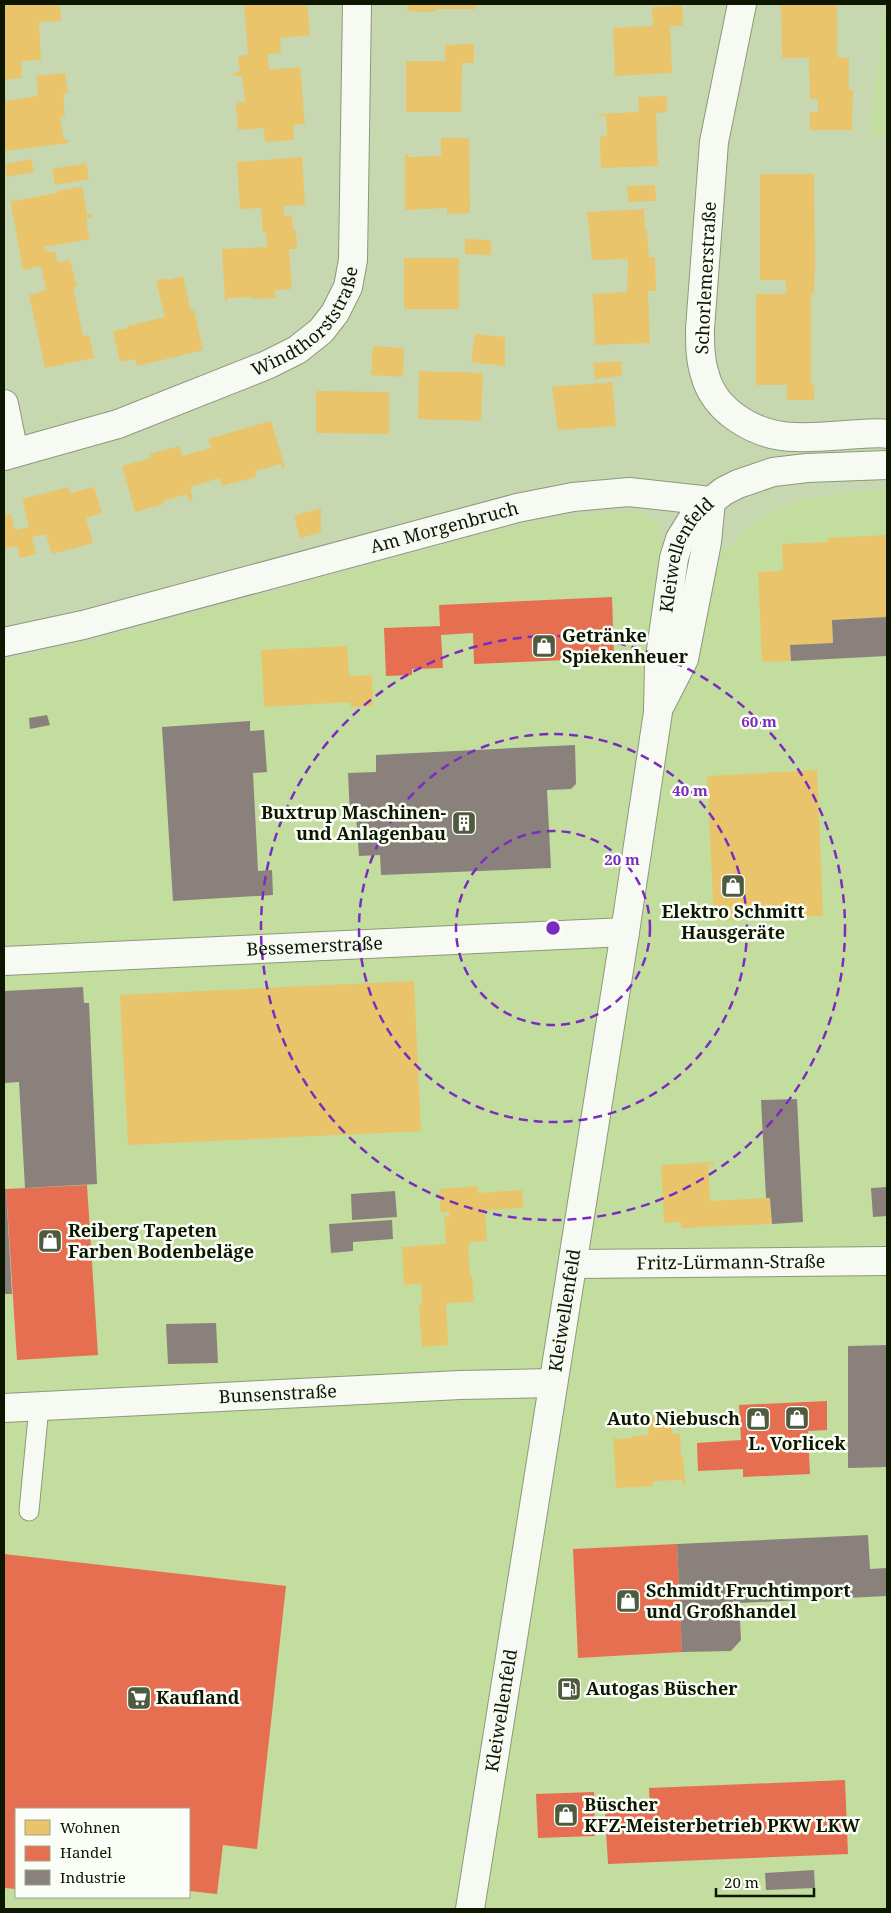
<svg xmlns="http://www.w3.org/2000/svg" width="891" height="1913" font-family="'Noto Serif',serif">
	<rect width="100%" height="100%" fill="#c7d8b0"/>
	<g fill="#c3dd9f" fill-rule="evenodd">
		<polygon points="885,4 887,4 887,136 870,136"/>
		<path d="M 887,489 L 887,1909 L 4,1909 L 4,661 L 84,643 L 527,523 L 603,513 L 638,511 L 658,522 L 661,546 L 727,548 L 761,516 L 811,497 ZM 16,1809 L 189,1809 L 189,1897 L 16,1897 Z"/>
	</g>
	<g fill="#e9c46a">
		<polygon points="4,4 60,4 61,21 39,22 41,60 21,61 22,78 4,80"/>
		<polygon points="244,4 307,4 310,35 280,38 281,53 268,54 269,70 300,67 305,124 293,125 294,140 265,142 264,128 238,130 236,103 245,102 242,76 233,76 233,73 240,72 238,56 248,55"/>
		<polygon points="407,4 476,4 476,9 435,9 435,12 407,11"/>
		<polygon points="781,4 837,4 837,57 849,58 849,90 853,90 852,130 810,130 810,112 818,112 818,99 810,99 809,58 782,58"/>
		<polygon points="682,5 683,26 670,26 672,73 615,76 613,28 653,26 652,7"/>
		<polygon points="474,44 474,63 462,63 461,112 406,112 406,61 445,61 445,45"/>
		<polygon points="65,73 68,93 63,93 65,116 60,117 64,140 68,139 69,143 4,151 4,101 38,96 36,76"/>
		<polygon points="667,96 667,112 656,113 658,166 601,168 600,136 607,136 606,116 599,116 599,114 639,112 638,97"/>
		<polygon points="441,138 469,138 470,213 447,214 447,208 405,210 405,154 408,154 408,157 441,156"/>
		<polygon points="302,157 305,205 284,206 284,216 292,215 293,230 296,230 297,249 289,249 292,289 275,290 276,298 253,299 252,297 227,298 227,301 225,301 222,249 267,247 266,233 263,233 261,208 240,209 237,162"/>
		<polygon points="31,159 34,172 7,177 5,164"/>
		<polygon points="86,163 89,179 55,185 52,169"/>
		<polygon points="760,174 814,174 815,265 814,294 811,294 811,385 814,385 814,400 787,400 787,385 756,385 756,294 786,294 786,280 760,280"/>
		<polygon points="655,185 656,201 628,202 627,186"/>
		<polygon points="82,186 87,215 92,214 92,217 86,218 89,237 91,239 44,247 45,251 55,252 58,262 70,260 77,286 73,287 83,336 89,335 94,358 45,368 29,295 46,290 41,266 23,270 10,199 12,199 13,201 57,193 57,191"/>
		<polygon points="646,209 644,211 645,230 647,230 649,257 655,257 656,291 648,291 650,343 595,345 593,294 627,292 628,259 590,260 592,258 587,212"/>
		<polygon points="465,239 491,240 491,255 465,254"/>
		<rect x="404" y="258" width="55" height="51"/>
		<polygon points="183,276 191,311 194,310 203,350 137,366 135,359 120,362 113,331 128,328 128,326 165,317 156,281 167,278 168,280"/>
		<polygon points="475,334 505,337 505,366 471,362"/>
		<polygon points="373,346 404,348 403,377 371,375"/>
		<polygon points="621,361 622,376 595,379 593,363"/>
		<polygon points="419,371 483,373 481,421 418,419"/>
		<polygon points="612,382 616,426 558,430 552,387"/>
		<polygon points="316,391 389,392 389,434 316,433"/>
		<polygon points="271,421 285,468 282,469 281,464 255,471 257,477 222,486 220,478 190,487 193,499 189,501 187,494 163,501 164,504 135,512 122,466 151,458 150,454 179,446 182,456 211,448 208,439"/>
		<polygon points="69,487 70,493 94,487 102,513 86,518 93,543 52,554 46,534 32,537 36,554 20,558 17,546 4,549 4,515 11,514 15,530 29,527 22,499"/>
		<polygon points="321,508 321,532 300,538 294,516"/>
		<polygon points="887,535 887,617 832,620 833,643 790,645 791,661 762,662 758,572 783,571 782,544 828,542 828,538"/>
		<polygon points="347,646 349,676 372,675 373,706 351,707 350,702 264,707 261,650"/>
		<polygon points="817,770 823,916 714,921 707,776"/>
		<polygon points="414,981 421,1131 128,1145 120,995"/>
		<polygon points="714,1162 714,1164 708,1165 710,1201 770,1198 772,1224 681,1228 681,1222 664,1223 661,1165"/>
		<polygon points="478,1186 478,1193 522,1190 523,1208 485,1210 487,1241 469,1242 470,1244 468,1245 470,1277 472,1277 474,1302 446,1303 448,1345 422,1347 419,1305 422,1305 421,1284 404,1285 402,1247 446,1244 444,1217 449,1217 449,1212 441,1213 439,1189"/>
		<polygon points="671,1416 672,1434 680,1433 681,1456 683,1456 685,1485 683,1485 682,1480 653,1481 653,1486 616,1488 613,1437 616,1439 633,1438 633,1436 649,1435 648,1417"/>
	</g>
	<g fill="#e76f51">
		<polygon points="612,597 614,658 474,664 473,633 441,635 443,668 412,669 412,675 386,676 384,628 440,626 439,605"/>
		<polygon points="87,1185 98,1355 17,1360 6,1189"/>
		<polygon points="827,1401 827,1430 808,1431 810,1474 743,1477 743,1469 698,1471 697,1443 741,1440 739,1405"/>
		<polygon points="677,1544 682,1652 578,1658 573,1549"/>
		<polygon points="4,1554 286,1586 257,1849 223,1845 217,1894 189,1891 189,1809 16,1809 16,1889 4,1888"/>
		<polygon points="845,1780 848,1854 608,1864 605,1813 650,1811 649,1788"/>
		<polygon points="594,1792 595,1836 538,1838 536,1794"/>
	</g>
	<g fill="#8a817c">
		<polygon points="887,617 887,656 791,661 790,645 833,643 832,620"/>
		<polygon points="47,715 50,725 30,729 29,718"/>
		<polygon points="250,721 250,731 264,730 267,772 253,773 258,871 272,870 273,895 173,901 162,727"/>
		<polygon points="575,745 576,784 571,789 547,790 551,868 381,875 380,855 359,856 356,815 350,815 348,773 376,772 376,755"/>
		<polygon points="83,987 84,1003 89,1003 97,1184 25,1188 19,1082 4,1083 4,991"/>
		<polygon points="797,1099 803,1222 772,1224 770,1198 766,1198 761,1100"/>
		<polygon points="887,1187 887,1216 873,1217 871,1188"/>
		<polygon points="4,1189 6,1189 12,1294 4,1294"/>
		<polygon points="395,1191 397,1217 352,1220 351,1194"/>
		<polygon points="392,1220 393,1239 353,1242 353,1251 331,1253 329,1224"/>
		<polygon points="216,1323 218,1363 168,1364 166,1324"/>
		<polygon points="887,1345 887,1467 848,1468 848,1346"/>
		<polygon points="868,1535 870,1569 887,1568 887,1596 739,1603 741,1640 731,1651 682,1652 677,1544"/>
		<polygon points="814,1870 815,1888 766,1890 765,1873"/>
	</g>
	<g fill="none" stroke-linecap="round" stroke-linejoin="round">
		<defs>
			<polyline id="lane" points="29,1511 39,1406"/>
			<g id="street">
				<path d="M 742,4 L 714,142 L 700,329 C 700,345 700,360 705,375 C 715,413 758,437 796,437 C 817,438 839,435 861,434 C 869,434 879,432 887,434"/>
				<polyline points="4,404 14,453"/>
				<path id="s1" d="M 4,456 L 118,424 L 267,365 L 297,350 L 321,331 L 335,313 L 348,287 L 353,260 L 357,4"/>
				<path id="s2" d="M 4,642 L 83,625 L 517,508 L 573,497 L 629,492 L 711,501"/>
				<polyline points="661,704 684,659 707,542 711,501"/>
				<path id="s3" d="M 4,961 L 625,932"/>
				<path id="s4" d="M 573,1264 L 887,1261"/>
				<path id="s5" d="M 4,1408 L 460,1385 L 552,1383"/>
				<path id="s6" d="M 470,1909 L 625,932 L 658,712 L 659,664 L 674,558 L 680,539 L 693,518 L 711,501 L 724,491 L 738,484 L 773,472 L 807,468 L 887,465"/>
			</g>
		</defs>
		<use href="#lane" stroke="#8c997a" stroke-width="21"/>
		<use href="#street" stroke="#8c997a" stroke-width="30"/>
		<use href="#lane" stroke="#f7f9f3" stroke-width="19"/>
		<use href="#street" stroke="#f7f9f3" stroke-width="28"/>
	</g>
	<g fill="none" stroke="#7b2cbf" stroke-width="2.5" stroke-dasharray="9 6">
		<circle cx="553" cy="928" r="97"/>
		<circle cx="553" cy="928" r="194"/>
		<circle cx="553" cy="928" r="292"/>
	</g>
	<defs>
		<symbol id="shop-square" viewBox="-11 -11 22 22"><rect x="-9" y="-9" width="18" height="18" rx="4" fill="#4e5b3e" stroke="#fbfef7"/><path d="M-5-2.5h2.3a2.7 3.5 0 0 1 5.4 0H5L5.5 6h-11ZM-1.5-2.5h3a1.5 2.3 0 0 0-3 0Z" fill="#fff"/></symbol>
		<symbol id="building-square" viewBox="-11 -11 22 22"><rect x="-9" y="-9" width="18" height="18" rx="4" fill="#4e5b3e" stroke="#fbfef7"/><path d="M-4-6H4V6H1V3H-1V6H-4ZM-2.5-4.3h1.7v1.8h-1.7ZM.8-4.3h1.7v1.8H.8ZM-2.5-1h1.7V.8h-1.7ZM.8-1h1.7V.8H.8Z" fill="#fff"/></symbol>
		<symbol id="fuel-square" viewBox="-11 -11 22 22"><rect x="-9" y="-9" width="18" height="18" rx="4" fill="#4e5b3e" stroke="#fbfef7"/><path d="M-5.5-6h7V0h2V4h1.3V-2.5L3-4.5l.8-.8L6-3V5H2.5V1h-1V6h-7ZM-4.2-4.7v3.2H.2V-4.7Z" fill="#fff"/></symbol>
		<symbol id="supermarket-square" viewBox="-11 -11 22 22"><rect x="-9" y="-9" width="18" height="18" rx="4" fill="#4e5b3e" stroke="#fbfef7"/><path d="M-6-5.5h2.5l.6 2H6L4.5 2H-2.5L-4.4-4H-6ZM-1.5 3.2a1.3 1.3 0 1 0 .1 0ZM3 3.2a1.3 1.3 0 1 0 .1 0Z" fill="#fff"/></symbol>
	</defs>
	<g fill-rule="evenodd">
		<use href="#shop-square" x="530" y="632" width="28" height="28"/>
		<use href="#building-square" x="450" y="809" width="28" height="28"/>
		<use href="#shop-square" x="719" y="872" width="28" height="28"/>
		<use href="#shop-square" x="36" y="1227" width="28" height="28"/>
		<use href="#shop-square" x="783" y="1404" width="28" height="28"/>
		<use href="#shop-square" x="744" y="1405" width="28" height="28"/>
		<use href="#shop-square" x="614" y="1587" width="28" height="28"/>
		<use href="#fuel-square" x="555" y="1675" width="28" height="28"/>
		<use href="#supermarket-square" x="125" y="1684" width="28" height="28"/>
		<use href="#shop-square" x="552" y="1801" width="28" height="28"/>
	</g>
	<g text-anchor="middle" stroke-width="5" stroke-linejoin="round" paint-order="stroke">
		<g font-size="18" fill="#0d1700" stroke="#fbfef7">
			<text transform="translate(706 278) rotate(-87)" y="6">Schorlemerstraße</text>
			<text dy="6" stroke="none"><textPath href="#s1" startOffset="339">Windthorststraße</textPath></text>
			<text dy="6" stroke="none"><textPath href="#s2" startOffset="455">Am Morgenbruch</textPath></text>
			<text dy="6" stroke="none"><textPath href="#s6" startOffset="1374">Kleiwellenfeld</textPath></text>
			<text dy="6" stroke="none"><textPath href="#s3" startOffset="311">Bessemerstraße</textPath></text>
			<text dy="6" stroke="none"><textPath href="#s4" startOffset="158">Fritz-Lürmann-Straße</textPath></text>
			<text dy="6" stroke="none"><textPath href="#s6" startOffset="606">Kleiwellenfeld</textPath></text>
			<text dy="6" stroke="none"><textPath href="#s5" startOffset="274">Bunsenstraße</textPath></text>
			<text dy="6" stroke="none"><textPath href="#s6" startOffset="201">Kleiwellenfeld</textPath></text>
		</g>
		<g font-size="18" font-weight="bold" fill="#0d1700" stroke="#fbfef7" text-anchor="start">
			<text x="562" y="642">Getränke<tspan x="562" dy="21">Spiekenheuer</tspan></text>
			<text x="446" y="819" text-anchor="end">Buxtrup Maschinen-<tspan x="446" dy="21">und Anlagenbau</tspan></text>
			<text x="733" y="918" text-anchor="middle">Elektro Schmitt<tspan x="733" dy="21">Hausgeräte</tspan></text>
			<text x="68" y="1237">Reiberg Tapeten<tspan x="68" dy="21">Farben Bodenbeläge</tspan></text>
			<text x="740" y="1425" text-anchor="end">Auto Niebusch</text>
			<text x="797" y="1450" text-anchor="middle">L. Vorlicek</text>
			<text x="646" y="1597">Schmidt Fruchtimport<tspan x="646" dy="21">und Großhandel</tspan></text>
			<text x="586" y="1695">Autogas Büscher</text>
			<text x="156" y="1704">Kaufland</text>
			<text x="584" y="1811">Büscher<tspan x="584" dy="21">KFZ-Meisterbetrieb PKW LKW</tspan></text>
		</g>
	</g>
	<circle cx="553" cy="928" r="8" fill="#7b2cbf" stroke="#fbfef7" stroke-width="2.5"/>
	<g font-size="15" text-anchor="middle" font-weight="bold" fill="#7b2cbf" stroke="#fbfef7" stroke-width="5" stroke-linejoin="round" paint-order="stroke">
		<text x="759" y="727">60 m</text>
		<text x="690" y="796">40 m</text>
		<text x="622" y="865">20 m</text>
	</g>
	<rect width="891" height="1913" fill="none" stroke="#0d1700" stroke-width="10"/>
	<rect x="15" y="1808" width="175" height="90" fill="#fbfef7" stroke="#9ca294"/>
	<rect x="25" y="1820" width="25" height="15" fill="#e9c46a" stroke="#9ca294"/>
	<text x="60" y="1833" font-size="15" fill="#0d1700">Wohnen</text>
	<rect x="25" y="1846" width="25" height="15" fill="#e76f51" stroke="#9ca294"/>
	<text x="60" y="1858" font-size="15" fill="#0d1700">Handel</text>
	<rect x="25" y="1870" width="25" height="15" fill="#8a817c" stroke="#9ca294"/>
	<text x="60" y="1883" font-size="15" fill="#0d1700">Industrie</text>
	<path d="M716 1888v8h98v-8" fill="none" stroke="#0d1700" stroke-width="2.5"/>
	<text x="724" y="1888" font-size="15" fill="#0d1700" stroke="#fbfef7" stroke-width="4" paint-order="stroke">20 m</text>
</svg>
